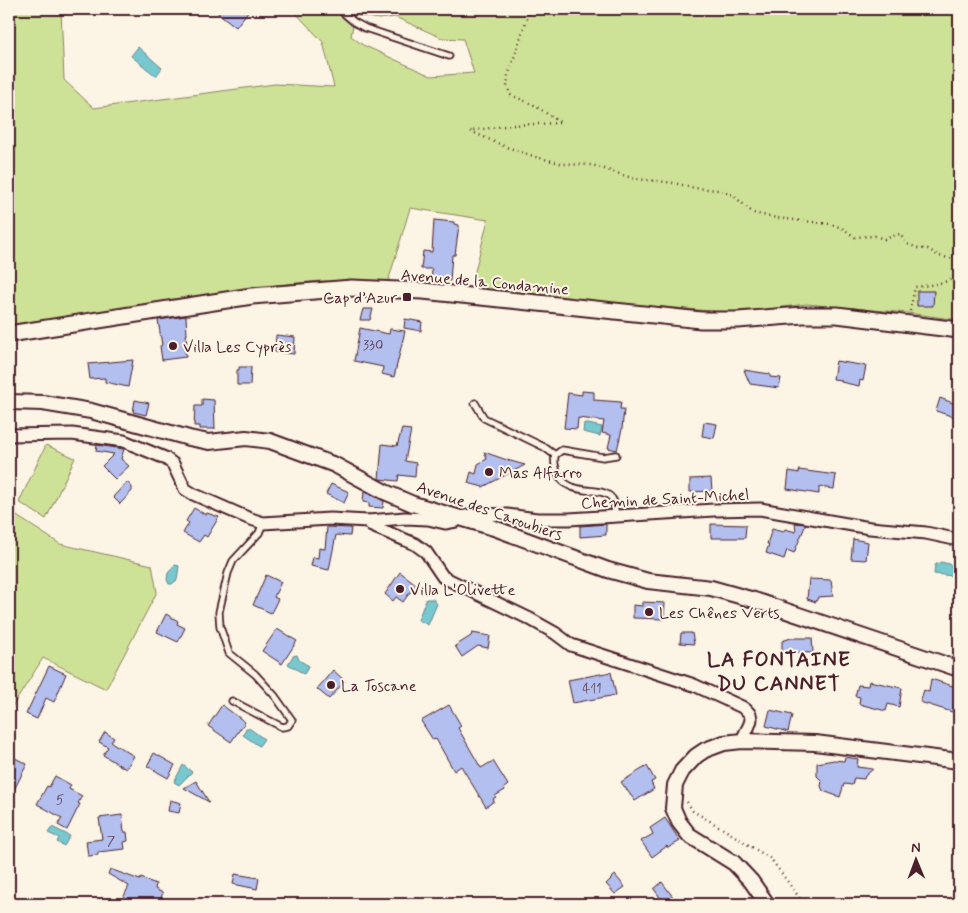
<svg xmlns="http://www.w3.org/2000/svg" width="968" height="913" font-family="Mynerve,sans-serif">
	<rect width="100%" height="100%" fill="#fcf5e5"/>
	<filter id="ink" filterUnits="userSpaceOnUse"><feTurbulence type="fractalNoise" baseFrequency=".02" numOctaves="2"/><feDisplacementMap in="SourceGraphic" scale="10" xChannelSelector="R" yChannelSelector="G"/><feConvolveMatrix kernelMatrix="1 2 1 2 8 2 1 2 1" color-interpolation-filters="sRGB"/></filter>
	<g filter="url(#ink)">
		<g fill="#cee297" stroke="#8c8061" fill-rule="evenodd">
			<path d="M 9,9 L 61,9 L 64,80 L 94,108 L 275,84 L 334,87 L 323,42 L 292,9 L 959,9 L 959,320 L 908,313 L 806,304 L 762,310 L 723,312 L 470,291 L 488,220 L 410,208 L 388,282 L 320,281 L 277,285 L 9,326 ZM 355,15 L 379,19 L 395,17 L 442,38 L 463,39 L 474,73 L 431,76 L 363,45 L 351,36 Z"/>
			<polygon points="46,445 75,458 46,519 19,502"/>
			<polygon points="9,511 60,544 152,565 157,592 106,689 43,658 9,712"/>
		</g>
		<g fill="#77c8cf" stroke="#65848d">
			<polygon points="138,47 162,68 156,76 131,56"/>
			<polygon points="584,423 602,427 600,436 583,432"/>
			<polygon points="941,562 949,564 954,568 953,576 934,574 935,565"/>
			<polygon points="175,565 179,566 177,580 172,584 169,584 167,580 168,573"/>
			<polygon points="426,599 433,599 437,604 428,625 418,620"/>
			<polygon points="297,655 299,660 309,666 304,674 288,664 293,656"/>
			<polygon points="246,728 249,728 264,739 259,746 243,735"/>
			<polygon points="183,765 192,772 179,785 174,782"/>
			<polygon points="52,827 70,836 64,846 57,842 59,838 48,833"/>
		</g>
		<g fill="#b2bfef" stroke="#4a1f2b">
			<polygon points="213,9 250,9 236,27"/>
			<polygon points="434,220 454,222 454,224 459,225 455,255 452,255 450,281 446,281 446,284 431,282 432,269 421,269 423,251 432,252"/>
			<polygon points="917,291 934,291 933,306 917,306"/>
			<polygon points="363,309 373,309 370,320 360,320"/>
			<polygon points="186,316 187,335 186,335 187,344 184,345 186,357 162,360 160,346 162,345 158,320"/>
			<polygon points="405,319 422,322 421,331 404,328"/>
			<polygon points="360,328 389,334 390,329 405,331 394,377 382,374 383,367 354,361"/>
			<polygon points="276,335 295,337 294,354 275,352"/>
			<polygon points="133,360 128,387 105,382 105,378 90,379 88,364"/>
			<polygon points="836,361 866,366 863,381 860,380 859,386 841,382 841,380 833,379"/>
			<polygon points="239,367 251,367 250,385 237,385 237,370 239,370"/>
			<polygon points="744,370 770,374 770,377 781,378 779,388 750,384"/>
			<polygon points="582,391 594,392 594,400 621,402 620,409 624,409 622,429 617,450 608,448 611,435 602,433 604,421 578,418 577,429 564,428 568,393 582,395"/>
			<polygon points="940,398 958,405 954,417 936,411"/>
			<polygon points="202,399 214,400 215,429 200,429 200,426 194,426 195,406 202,406"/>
			<polygon points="135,400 149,403 146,415 133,412"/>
			<polygon points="704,422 717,424 714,438 702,436"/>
			<polygon points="402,429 411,430 405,461 416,463 415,477 399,475 398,481 379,479 382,444 397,446"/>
			<polygon points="97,445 124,449 121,459 129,466 115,479 102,466 114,454 96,451"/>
			<polygon points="484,452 507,460 525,465 483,487 468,483 471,472 476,474 478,464 487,459"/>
			<polygon points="799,470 836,475 834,489 819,487 819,494 787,489 789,471 799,473"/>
			<polygon points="711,478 712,491 690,492 690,479"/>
			<polygon points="127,482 132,487 132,491 120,504 113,497"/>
			<polygon points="331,484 349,492 344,503 326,494"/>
			<polygon points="364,491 384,501 383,508 369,507 369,503 363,502"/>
			<polygon points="194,508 206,515 207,513 219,517 207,537 204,535 199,542 183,533 189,523 186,521"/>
			<polygon points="795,523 806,524 794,553 787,550 784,559 766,553 769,544 767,544 772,529 783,532 785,529 796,532"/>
			<polygon points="606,524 606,535 580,537 580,526"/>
			<polygon points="711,524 746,525 745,538 711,538"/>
			<polygon points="327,527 351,528 350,536 336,535 329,570 311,566 313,557 318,558 319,548 325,549"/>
			<polygon points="853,539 868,542 866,560 851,559"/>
			<polygon points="400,572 416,584 403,602 396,597 393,601 385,594"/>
			<polygon points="266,575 281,582 274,597 278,599 271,613 253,605"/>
			<polygon points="809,579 831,580 833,596 818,597 816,602 807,599"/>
			<polygon points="642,602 665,603 664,619 633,618 633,605 642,606"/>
			<polygon points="166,614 178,621 177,624 185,628 178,642 157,632"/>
			<polygon points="277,629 297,641 282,664 262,651"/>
			<polygon points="472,633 490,636 488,648 478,646 462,657 455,646 471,636"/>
			<polygon points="681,633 692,633 694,644 680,643"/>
			<polygon points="791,638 812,638 813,653 782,652 782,641"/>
			<polygon points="49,666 66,674 54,702 46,698 37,719 26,714"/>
			<polygon points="333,670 345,681 329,699 317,689"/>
			<polygon points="611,672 616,695 573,703 568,680"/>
			<polygon points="931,679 959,688 952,712 920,702 924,690 929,692"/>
			<polygon points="869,681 902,688 899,707 888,704 886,711 859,704 860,697 855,696 858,685 868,686"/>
			<polygon points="222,705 245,722 231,742 208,726"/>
			<polygon points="449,705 459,722 461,726 458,728 481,768 493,761 508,785 504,788 505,790 495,796 496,797 493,799 494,801 486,807 461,766 454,771 436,739 433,740 421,721"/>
			<polygon points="770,710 792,715 788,732 766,726"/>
			<polygon points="105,732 114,738 111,742 134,756 126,769 103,755 108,747 99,742"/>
			<polygon points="154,753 175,765 168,778 147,766"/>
			<polygon points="845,757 858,759 857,767 873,769 865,776 864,779 854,778 852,785 844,784 840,797 823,791 821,786 822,781 817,776 817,763 834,760 844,761"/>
			<polygon points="15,758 27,764 9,800 9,760 13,762"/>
			<polygon points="647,766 655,780 651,782 654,789 635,801 621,782"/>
			<polygon points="55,776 71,785 69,789 82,796 78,803 80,804 67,830 58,825 62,818 37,804 47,786 49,787"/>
			<polygon points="196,781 209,802 184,788"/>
			<polygon points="170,800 181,803 179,813 168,811"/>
			<polygon points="122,815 124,832 127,832 128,841 124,842 125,849 98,852 98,855 88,856 86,841 102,839 99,818"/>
			<polygon points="665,818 680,841 668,848 667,846 652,857 641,841 653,834 650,828"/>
			<polygon points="110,869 140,880 141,878 156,884 155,889 163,893 158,904 120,904 129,886 108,874"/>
			<polygon points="235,874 259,878 257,889 233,884"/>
			<polygon points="615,875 625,887 615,894 606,884"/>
			<polygon points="662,882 673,897 664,903 654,889"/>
		</g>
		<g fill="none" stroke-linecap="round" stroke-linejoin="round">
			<defs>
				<g id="service">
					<polyline points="339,9 354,22 365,28 449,56"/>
					<polyline points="475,403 484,418 544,447 555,455"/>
					<path d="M 615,517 C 615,513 615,506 614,502 C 606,482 571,500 558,474 C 555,467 554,463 555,455 L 562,450 L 603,457 L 616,455"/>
					<polyline points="232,701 282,727 288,726 292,720 275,696 255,674 229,653 220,627 219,612 228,573 233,561 259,533 263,523"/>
				</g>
				<g id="minor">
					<path d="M 9,435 L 72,434 L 124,441 L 165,458 L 173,464 L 185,489 L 193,494 L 248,518 L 263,523 L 330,519 L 368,521 L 372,526 L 415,544 L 426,552 L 443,577 L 530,619 L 555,633 L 571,645 L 694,685 L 742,707 C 760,718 746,727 742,741"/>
					<polyline points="368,521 405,518 428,519 445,523 456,521 461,517 477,514 507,515 537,519 569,519 714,510 760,509 870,528 926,533 959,540"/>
				</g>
				<g id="tertiary">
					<polyline points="9,402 43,403 91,411 189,438 209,442 246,438 270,441 335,465 385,492 413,504 494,528 608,570 648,581 711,588 754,600 959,669"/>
					<polyline points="767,904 751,881 734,863 689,835 679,822 673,808 675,785 682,771 696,756 705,750 724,743 742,741 815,743 959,761"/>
				</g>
				<polyline id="secondary" points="9,334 252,296 352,288 423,291 701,320 738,320 803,315 837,315 959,330"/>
			</defs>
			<use href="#service" stroke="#4a1f2b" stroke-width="9"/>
			<use href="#minor" stroke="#4a1f2b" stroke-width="15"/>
			<use href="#tertiary" stroke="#4a1f2b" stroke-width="18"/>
			<use href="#secondary" stroke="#4a1f2b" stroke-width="19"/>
			<g stroke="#4a1f2b" stroke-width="2.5" stroke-dasharray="1 4" stroke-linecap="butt">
				<polyline points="530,9 508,76 507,87 511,95 534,105 561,123 511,125 470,131 504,146 536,157 564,164 592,165 635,179 657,181 674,183 695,188 718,190 733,195 753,213 777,218 830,224 842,228 855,237 875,236 884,239 900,234 907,244 918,248 928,249 939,256 954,259 959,262"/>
				<path d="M 910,311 L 915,287 C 930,285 946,284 959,275"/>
				<polyline points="687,802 693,811 725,830 771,859 804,904"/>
			</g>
			<use href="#service" stroke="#fcf5e5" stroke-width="5.5"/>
			<use href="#minor" stroke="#fcf5e5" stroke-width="11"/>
			<use href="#tertiary" stroke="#fcf5e5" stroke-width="14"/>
			<use href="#secondary" stroke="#fcf5e5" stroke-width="15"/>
		</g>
	</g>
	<g fill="#4a1f2b" stroke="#fcf5e5" stroke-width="2">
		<rect x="402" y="292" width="10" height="10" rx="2.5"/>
		<circle cx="173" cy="346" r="5"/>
		<circle cx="489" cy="472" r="5"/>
		<circle cx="400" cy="589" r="5"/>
		<circle cx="649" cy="612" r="5"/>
		<circle cx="331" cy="685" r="5"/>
	</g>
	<g text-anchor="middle" stroke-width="4" stroke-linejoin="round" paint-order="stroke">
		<g font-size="14" fill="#64475c">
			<text x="373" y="349">330</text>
			<text x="592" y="693">411</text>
			<text x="60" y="804">5</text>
			<text x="111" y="845">7</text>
		</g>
		<g font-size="16" fill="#4a1f2b" stroke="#fcf5e5">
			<text transform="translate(485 281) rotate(5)" y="6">Avenue de la Condamine</text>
			<text transform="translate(665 498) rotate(-3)" y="6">Chemin de Saint-Michel</text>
			<text transform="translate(490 510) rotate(19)" y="6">Avenue des Caroubiers</text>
		</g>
		<g font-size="16" fill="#4a1f2b" stroke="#fcf5e5" text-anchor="start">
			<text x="397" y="303" text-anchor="end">Cap d’Azur</text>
			<text x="183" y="352">Villa Les Cyprès</text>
			<text x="499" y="478">Mas Alfarro</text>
			<text x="410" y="595">Villa L'Olivette</text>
			<text x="659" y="618">Les Chênes Verts</text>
			<text x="341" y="691">La Toscane</text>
		</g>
		<g font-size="21" font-weight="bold" letter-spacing="1" fill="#4a1f2b" stroke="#fcf5e5">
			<text x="779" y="666">LA FONTAINE<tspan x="779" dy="24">DU CANNET</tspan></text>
		</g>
	</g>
	<rect width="968" height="913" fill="none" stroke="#fcf5e5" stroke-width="30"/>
	<rect x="15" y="15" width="938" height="883" fill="none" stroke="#4a1f2b" stroke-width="2" filter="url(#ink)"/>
	<g transform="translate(916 860) rotate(359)" stroke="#fcf5e5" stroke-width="4" paint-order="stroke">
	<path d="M0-4L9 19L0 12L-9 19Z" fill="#4a1f2b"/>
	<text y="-8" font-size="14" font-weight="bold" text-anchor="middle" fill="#4a1f2b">N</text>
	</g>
</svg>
